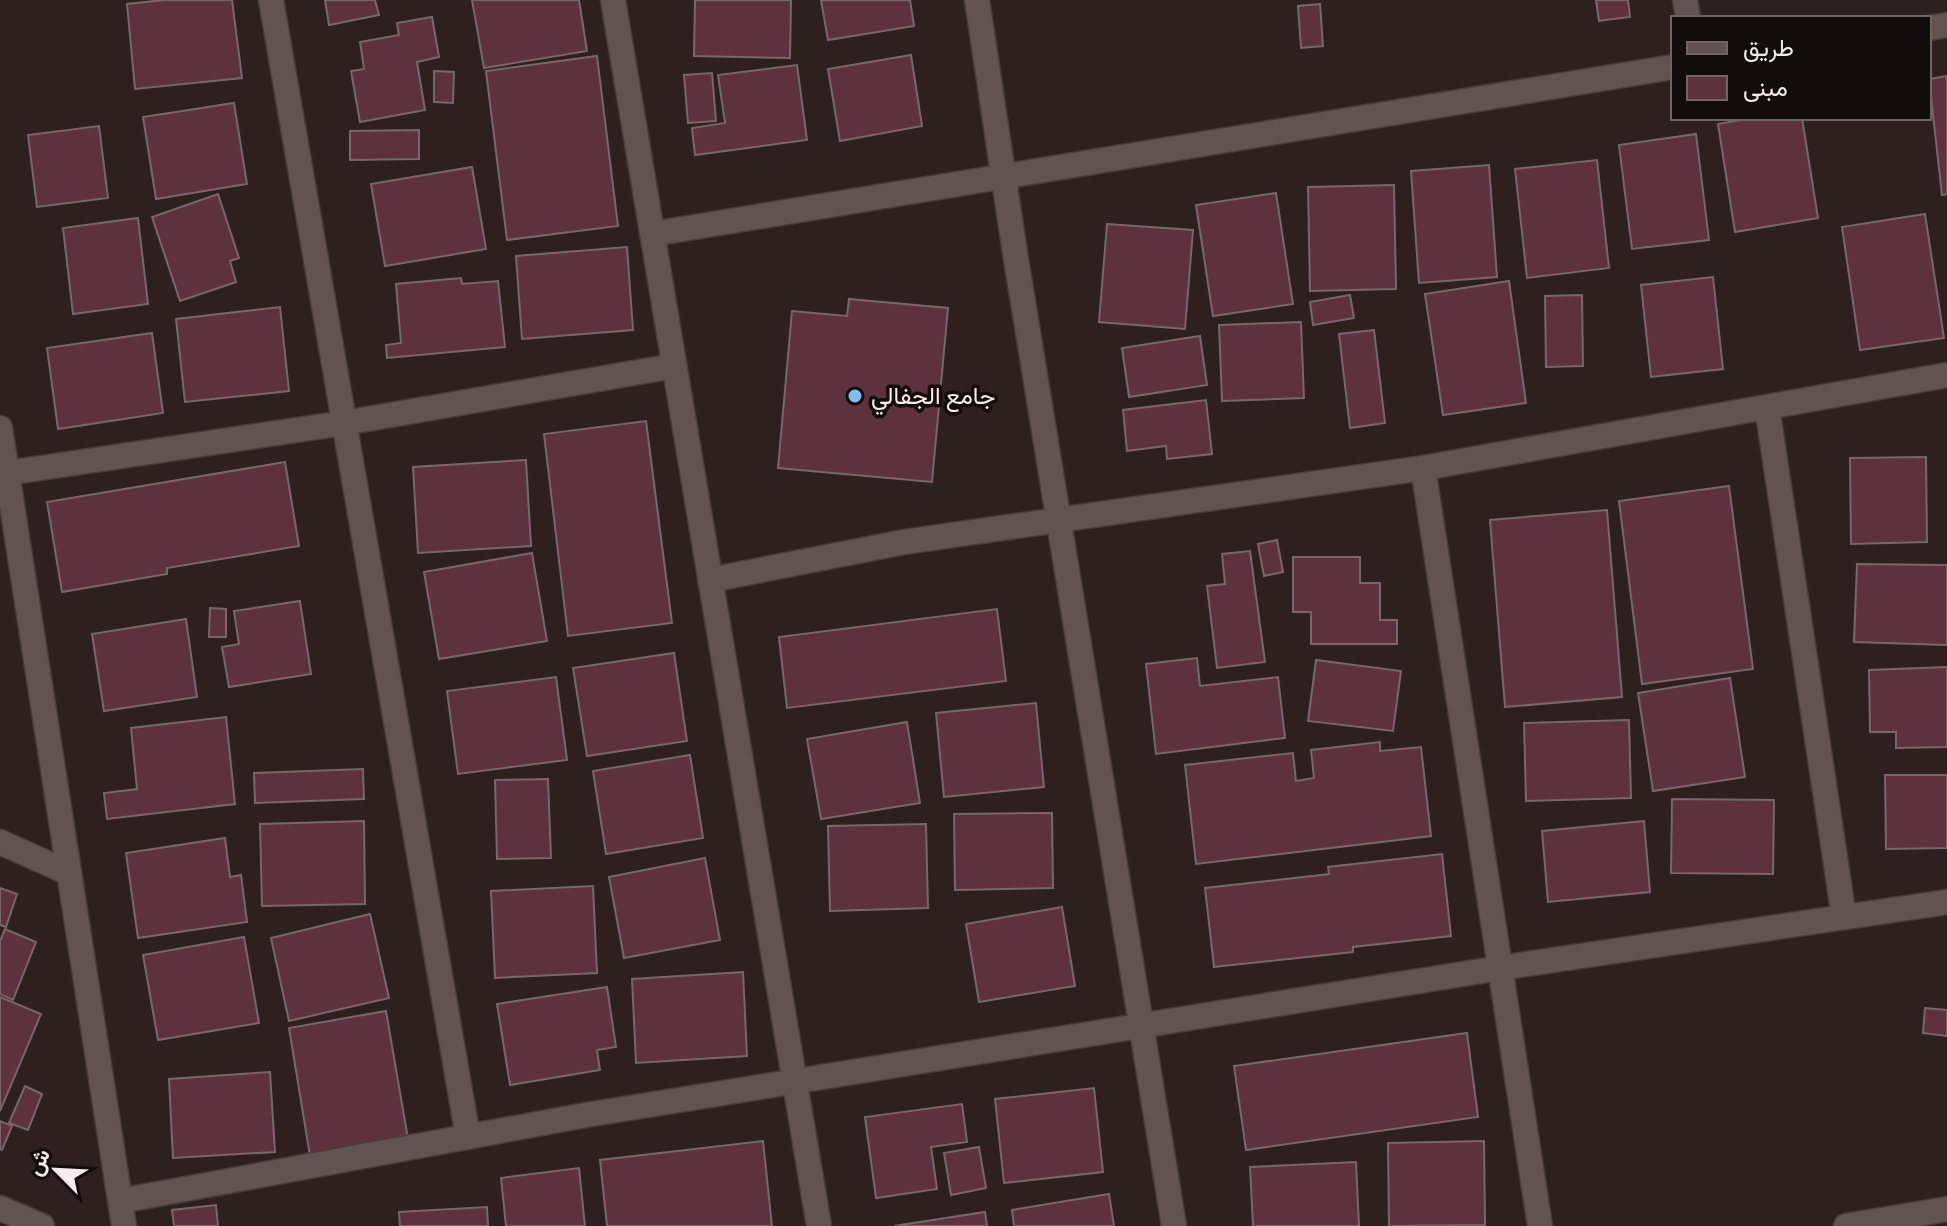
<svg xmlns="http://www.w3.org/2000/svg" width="1947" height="1226" font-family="'PT Sans Narrow',Vazirmatn,sans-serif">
	<rect width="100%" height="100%" fill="#2e201e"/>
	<g fill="#5d313e" stroke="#77676b" stroke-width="2">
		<polygon points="164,0 232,0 242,78 135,89 127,4"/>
		<polygon points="325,0 375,0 379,15 329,25"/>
		<polygon points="472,0 579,0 587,51 484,68"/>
		<polygon points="695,0 791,0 790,58 694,56"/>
		<polygon points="821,0 910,0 914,26 828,40"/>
		<polygon points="1596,0 1628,0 1630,17 1599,21"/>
		<polygon points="1320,4 1323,46 1301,48 1298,6"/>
		<polygon points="432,17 439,57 417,62 425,110 360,122 351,71 364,69 360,42 399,35 397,23"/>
		<polygon points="911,55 922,126 840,141 828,69"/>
		<polygon points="597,56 618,226 507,240 486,71"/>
		<polygon points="797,65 807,140 695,155 692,128 725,123 718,75"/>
		<polygon points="434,71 454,72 453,103 434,102"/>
		<polygon points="712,73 716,121 688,123 684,75"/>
		<polygon points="1947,76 1947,194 1942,195 1929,79"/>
		<polygon points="234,103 247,184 156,199 143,117"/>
		<polygon points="1752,118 1802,118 1818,218 1735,232 1718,124"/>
		<polygon points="99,126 108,198 37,207 28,135"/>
		<polygon points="419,130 419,159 350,160 350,131"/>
		<polygon points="1696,134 1709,240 1632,249 1619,145"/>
		<polygon points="1597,160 1609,268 1527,278 1515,169"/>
		<polygon points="1489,165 1497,277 1419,283 1411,171"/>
		<polygon points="472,167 486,249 385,266 371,184"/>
		<polygon points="1394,185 1396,289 1310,291 1308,187"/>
		<polygon points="1276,193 1293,304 1213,316 1196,205"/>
		<polygon points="218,194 239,258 230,261 236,282 180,301 152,217"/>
		<polygon points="1925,214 1944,338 1860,350 1842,227"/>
		<polygon points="138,218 148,304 73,314 63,228"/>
		<polygon points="1107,224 1193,230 1185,329 1099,322"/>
		<polygon points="627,247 633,330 522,339 516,256"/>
		<polygon points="1713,277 1723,369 1651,377 1641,285"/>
		<polygon points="461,278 462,284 498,281 505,347 387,358 386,345 401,343 396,284"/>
		<polygon points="1509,281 1526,403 1443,415 1425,294"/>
		<polygon points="1350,295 1354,318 1313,325 1310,302"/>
		<polygon points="1582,295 1583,366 1546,367 1545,296"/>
		<polygon points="849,299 948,308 932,482 778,468 792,311 847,316"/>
		<polygon points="280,307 289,391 185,402 176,319"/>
		<polygon points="1301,322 1304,398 1222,401 1219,325"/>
		<polygon points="1374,330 1385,423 1350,428 1339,334"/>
		<polygon points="152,333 163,413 58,429 47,348"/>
		<polygon points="1200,336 1207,385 1129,397 1122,348"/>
		<polygon points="1206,400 1212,454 1167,459 1166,446 1127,451 1123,410"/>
		<polygon points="646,421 672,623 568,636 544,434"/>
		<polygon points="1926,457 1927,542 1851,544 1850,458"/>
		<polygon points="526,460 531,546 418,553 413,467"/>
		<polygon points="285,462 299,546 167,568 167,574 62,592 47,502"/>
		<polygon points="1729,486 1753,669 1642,684 1619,501"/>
		<polygon points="1607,510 1622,697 1505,707 1490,520"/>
		<polygon points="1277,540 1283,572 1264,576 1258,544"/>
		<polygon points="1250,551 1265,662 1217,668 1207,586 1225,584 1222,554"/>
		<polygon points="532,553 547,641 439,659 424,572"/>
		<polygon points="1293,557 1360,557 1360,583 1380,583 1380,620 1397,620 1397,644 1311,644 1311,612 1293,612"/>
		<polygon points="1857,564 1947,565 1947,645 1854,642"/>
		<polygon points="300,601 311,674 229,687 222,647 239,644 234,611"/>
		<polygon points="210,608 226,609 226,637 209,637"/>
		<polygon points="997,609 1006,681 787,708 779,637"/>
		<polygon points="186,619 197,697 104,711 92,634"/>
		<polygon points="674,653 687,741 587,756 573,668"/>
		<polygon points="1197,658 1200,686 1278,677 1285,738 1156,754 1146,664"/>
		<polygon points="1316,660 1401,671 1393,731 1308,721"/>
		<polygon points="1947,667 1947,747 1896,748 1896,732 1870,732 1869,670"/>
		<polygon points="556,677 567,760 458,774 447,691"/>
		<polygon points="1730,678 1745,777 1653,791 1638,693"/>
		<polygon points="1036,703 1044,787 944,797 936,713"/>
		<polygon points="226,717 235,804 107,819 104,793 137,789 131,728"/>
		<polygon points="1629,720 1631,798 1526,801 1524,723"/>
		<polygon points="907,722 920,803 821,819 807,739"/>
		<polygon points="1380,742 1380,751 1421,747 1431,836 1196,864 1185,765 1293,753 1296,781 1314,778 1311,750"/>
		<polygon points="690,755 703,838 606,854 593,771"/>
		<polygon points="363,769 364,799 255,803 254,773"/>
		<polygon points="1885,775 1947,775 1947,848 1886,849"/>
		<polygon points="548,779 551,858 497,859 495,780"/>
		<polygon points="1672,799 1774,800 1773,874 1671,873"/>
		<polygon points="1052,813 1053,888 955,890 954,814"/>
		<polygon points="364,821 365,904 262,906 260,824"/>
		<polygon points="1644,821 1650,892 1548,902 1542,831"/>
		<polygon points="926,824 928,908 830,911 828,826"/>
		<polygon points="225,838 230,877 241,875 247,922 138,938 126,853"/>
		<polygon points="1442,854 1451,936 1353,947 1353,952 1214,967 1205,888 1329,874 1328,867"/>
		<polygon points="705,858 720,940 624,958 609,877"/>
		<polygon points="593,886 597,973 495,978 491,891"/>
		<polygon points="0,888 17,894 6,927 0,925"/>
		<polygon points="1062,907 1075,986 979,1002 966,924"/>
		<polygon points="370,914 389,998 289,1021 271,938"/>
		<polygon points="5,929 36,942 13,1000 0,994 0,941"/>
		<polygon points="244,937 259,1023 158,1040 143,955"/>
		<polygon points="743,972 747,1056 636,1063 632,979"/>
		<polygon points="607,987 616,1047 597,1050 600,1070 510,1085 497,1004"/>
		<polygon points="0,997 41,1014 0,1111"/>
		<polygon points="1925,1008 1947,1010 1947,1036 1923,1033"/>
		<polygon points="386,1011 408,1139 310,1156 289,1028"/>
		<polygon points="1467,1033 1478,1117 1246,1150 1234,1066"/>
		<polygon points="270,1072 275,1152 173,1158 169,1079"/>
		<polygon points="25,1086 42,1094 28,1130 9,1123"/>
		<polygon points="1094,1088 1103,1172 1004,1183 995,1099"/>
		<polygon points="962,1104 967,1142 931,1147 937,1189 876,1198 865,1117"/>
		<polygon points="0,1121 12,1126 2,1150 0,1149"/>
		<polygon points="763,1141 772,1226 607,1226 600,1160"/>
		<polygon points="1484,1141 1485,1225 1389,1226 1388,1143"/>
		<polygon points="979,1147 986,1188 951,1195 944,1153"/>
		<polygon points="1356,1162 1359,1226 1253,1226 1250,1167"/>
		<polygon points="579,1168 585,1226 506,1226 501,1178"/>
		<polygon points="1109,1194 1114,1226 1014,1226 1012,1210"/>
		<polygon points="216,1205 218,1226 174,1226 172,1210"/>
		<polygon points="487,1207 488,1226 400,1226 399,1212"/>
		<polygon points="985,1212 987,1226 894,1226"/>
	</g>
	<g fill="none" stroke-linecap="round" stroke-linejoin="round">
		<defs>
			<g id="minor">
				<polyline points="271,0 468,1137"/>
				<polyline points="613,0 819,1226"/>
				<polyline points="977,0 1015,253 1174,1226"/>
				<polyline points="1685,0 1688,18"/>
				<polyline points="1929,28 1947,25"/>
				<polyline points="652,234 1673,67"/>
				<polyline points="1767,407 1844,917"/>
				<polyline points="0,428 124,1226"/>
				<polyline points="1423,468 1540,1226"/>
				<polyline points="7,473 344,423 674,366"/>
				<polyline points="710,580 904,542 1423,468 1947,375"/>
				<polyline points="0,842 69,873"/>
				<polyline points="120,1201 586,1115 1500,968 1947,902"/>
				<polyline points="0,1208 42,1226"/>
				<polyline points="1846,1226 1947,1209"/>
			</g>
		</defs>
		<use href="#minor" stroke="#473c3a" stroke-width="27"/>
		<use href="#minor" stroke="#635350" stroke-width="24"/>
	</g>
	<circle fill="#7ebef9" stroke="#120c0b" stroke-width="3" cx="855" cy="396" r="8"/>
	<g text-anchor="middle" stroke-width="7" stroke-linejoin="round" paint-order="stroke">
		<g font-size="24" fill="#f6ecea" stroke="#120c0b" text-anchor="start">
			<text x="871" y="404">جامع الجفالي</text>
		</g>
	</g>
	<rect x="1671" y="16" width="260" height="104" fill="#120c0b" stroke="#6d6664" stroke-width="2"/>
	<rect x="1687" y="42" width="40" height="12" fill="#635350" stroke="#6d6664" stroke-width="2"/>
	<text x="1743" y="56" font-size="24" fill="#f6ecea">طريق</text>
	<rect x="1687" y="76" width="40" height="24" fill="#5d313e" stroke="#6d6664" stroke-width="2"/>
	<text x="1743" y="96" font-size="24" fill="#f6ecea">مبنى</text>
	<g transform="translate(56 1170) rotate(294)" stroke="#120c0b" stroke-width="6" paint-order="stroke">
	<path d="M0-6L14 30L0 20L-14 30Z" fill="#f6ecea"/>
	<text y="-12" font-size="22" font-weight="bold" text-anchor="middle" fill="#f6ecea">ش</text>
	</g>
</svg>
